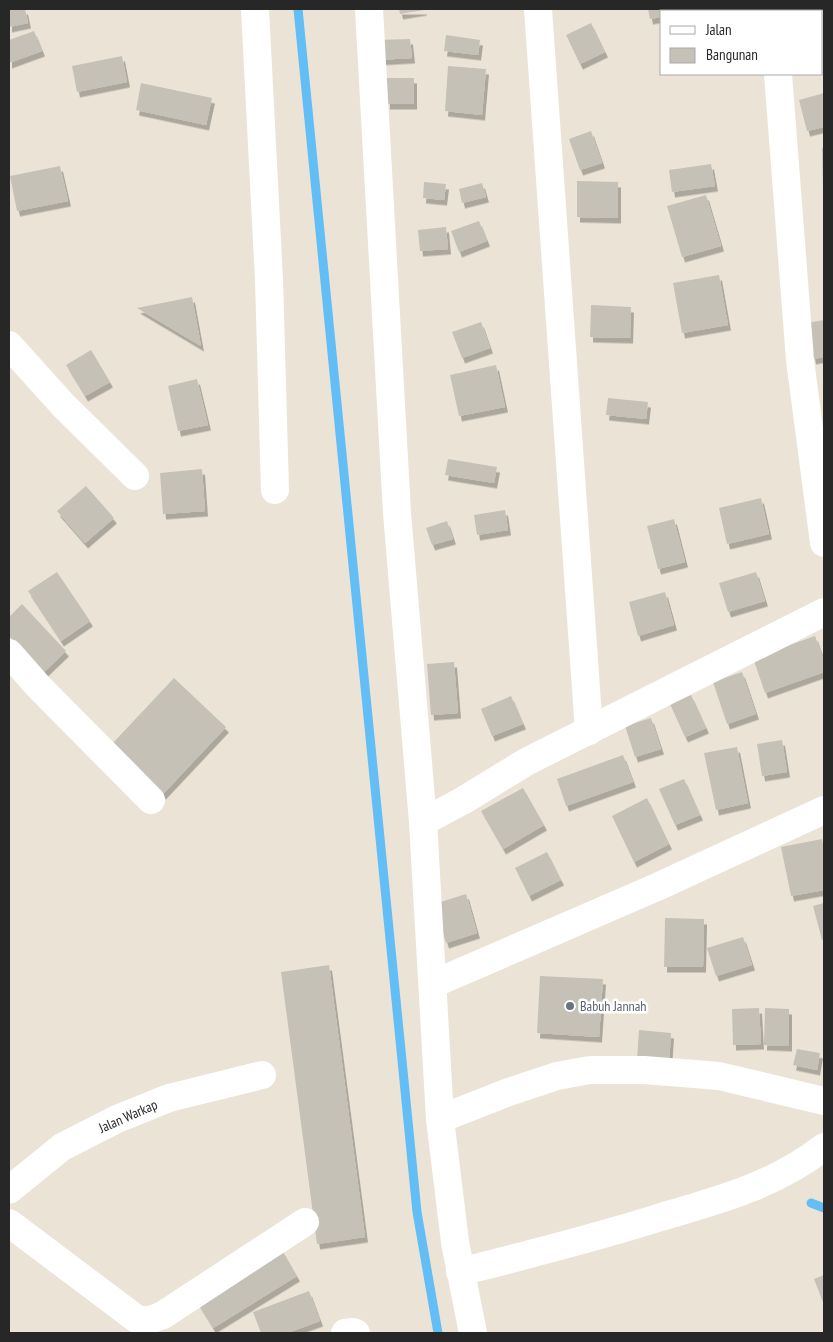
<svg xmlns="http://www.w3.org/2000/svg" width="833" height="1342" font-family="'PT Sans Narrow',sans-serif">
	<defs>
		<filter id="shadow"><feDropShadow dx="3" dy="5.5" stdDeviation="0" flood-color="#0004"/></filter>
	</defs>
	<rect width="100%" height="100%" fill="#ebe4d6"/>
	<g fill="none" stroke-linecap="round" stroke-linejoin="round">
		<g stroke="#62bef4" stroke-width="9">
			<polyline points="298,9 417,1212 438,1333"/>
			<polyline points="811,1203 824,1208"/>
		</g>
	</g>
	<g fill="#c5c1b7" filter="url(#shadow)">
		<polygon points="9,9 25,9 28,23 9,27"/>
		<polygon points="399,9 424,9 424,10 400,14"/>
		<polygon points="648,9 690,9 690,11 662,11 662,17 650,19"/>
		<polygon points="591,23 605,52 580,64 566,35"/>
		<polygon points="34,31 42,51 9,63 9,40"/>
		<polygon points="446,35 480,40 478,55 444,51"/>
		<polygon points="410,39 412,58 377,60 376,40"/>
		<polygon points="122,56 127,82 77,92 72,66"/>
		<polygon points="448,66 486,69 482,115 445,111"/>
		<polygon points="386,78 414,78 414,104 387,104"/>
		<polygon points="141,83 212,98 206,125 136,110"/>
		<polygon points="824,93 824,127 807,131 799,100"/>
		<polygon points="591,131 602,163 580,170 569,139"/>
		<polygon points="822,148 824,148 824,191 823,191"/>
		<polygon points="711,164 715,186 672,192 669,170"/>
		<polygon points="60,166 68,201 17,211 10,176"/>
		<polygon points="577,181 618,182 618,218 577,217"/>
		<polygon points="424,182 446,184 444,200 423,198"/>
		<polygon points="482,183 486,197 462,203 459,189"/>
		<polygon points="706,195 721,246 682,257 667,206"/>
		<polygon points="479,221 487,241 459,252 451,231"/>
		<polygon points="446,227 448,249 420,251 418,230"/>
		<polygon points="719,275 728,325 682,333 673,283"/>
		<polygon points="192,297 201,346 137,308"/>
		<polygon points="591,305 631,307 630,338 590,337"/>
		<polygon points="824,320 824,357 813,359 807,323"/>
		<polygon points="481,322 490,348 462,358 452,332"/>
		<polygon points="91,350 110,382 85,396 66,365"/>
		<polygon points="496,365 505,407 459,416 450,375"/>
		<polygon points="197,379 208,425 178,431 168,386"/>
		<polygon points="608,398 648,402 646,419 606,415"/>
		<polygon points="448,459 497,467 494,483 445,475"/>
		<polygon points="202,469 205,511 163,514 160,473"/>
		<polygon points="86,486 114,518 85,543 57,511"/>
		<polygon points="761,498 769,534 727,544 719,508"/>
		<polygon points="505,510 508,530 477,535 474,515"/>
		<polygon points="674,519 685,562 658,569 647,526"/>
		<polygon points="447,521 453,539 432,545 426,528"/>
		<polygon points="57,572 90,621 61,641 28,591"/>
		<polygon points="756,572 765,601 728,612 719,583"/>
		<polygon points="665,592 674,625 638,636 629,602"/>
		<polygon points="22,604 66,651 43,673 9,636 9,617"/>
		<polygon points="815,636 824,661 824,672 765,693 753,658"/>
		<polygon points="454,662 458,713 431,715 427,664"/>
		<polygon points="742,672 756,714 727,724 713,682"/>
		<polygon points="174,678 226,727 163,794 111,745"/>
		<polygon points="691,695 706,728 685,737 670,704"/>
		<polygon points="511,696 523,724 492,736 481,709"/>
		<polygon points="651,718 661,749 635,757 625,726"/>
		<polygon points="782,740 787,772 762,776 757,744"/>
		<polygon points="737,747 748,803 716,810 704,753"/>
		<polygon points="623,755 633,782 566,806 557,779"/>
		<polygon points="684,779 700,815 675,825 659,789"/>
		<polygon points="523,788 544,825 503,849 481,811"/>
		<polygon points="647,798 669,844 634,862 612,816"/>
		<polygon points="822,839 824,849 824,890 791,896 781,847"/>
		<polygon points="547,852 561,880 529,896 515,868"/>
		<polygon points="466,894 477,933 446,943 434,904"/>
		<polygon points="824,903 824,939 822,940 813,906"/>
		<polygon points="665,918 704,919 703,967 664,967"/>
		<polygon points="743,937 752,965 716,976 707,948"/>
		<polygon points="329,965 365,1237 317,1244 281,972"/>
		<polygon points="540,976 603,979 599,1037 537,1033"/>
		<polygon points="759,1008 761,1044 733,1045 732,1009"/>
		<polygon points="765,1008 789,1009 789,1046 764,1045"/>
		<polygon points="639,1030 671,1033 669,1063 637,1060"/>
		<polygon points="797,1049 820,1053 817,1070 793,1065"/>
		<polygon points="282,1250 297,1276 213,1328 197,1302"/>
		<polygon points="824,1275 824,1305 814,1279"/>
		<polygon points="309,1291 320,1321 287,1333 261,1333 253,1312"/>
	</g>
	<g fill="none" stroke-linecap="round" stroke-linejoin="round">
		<g stroke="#fff" stroke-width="28">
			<polyline points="255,9 269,280 275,490"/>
			<polyline points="369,9 397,513 423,822"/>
			<polyline points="538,9 589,731"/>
			<polyline points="774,9 774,11"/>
			<polyline points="778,74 800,360 824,543"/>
			<polyline points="9,345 64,406 135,476"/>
			<polyline points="9,653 39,687 151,800"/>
			<polyline points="433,984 657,887 824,810"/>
			<polyline points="440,1119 506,1093 557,1076 590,1070 644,1070 719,1076 824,1101"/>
			<polyline points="9,1190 62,1147 117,1119 169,1098 262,1075"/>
			<polyline points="9,1223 138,1320 150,1320 163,1315 305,1222"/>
			<path d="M 460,1272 C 527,1255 595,1238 661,1217 C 720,1200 775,1185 824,1147"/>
			<polyline points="345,1333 353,1332 356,1333"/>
			<polyline points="473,1333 455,1242 440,1119 423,822 464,800 526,762 824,612"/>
		</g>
	</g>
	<circle fill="#6b7280" stroke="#fff" stroke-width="2" cx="570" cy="1006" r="5"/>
	<g text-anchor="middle" stroke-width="5" stroke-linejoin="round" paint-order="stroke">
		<g font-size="14" fill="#5b616d" stroke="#fff" text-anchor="start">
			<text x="580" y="1011">Babuh Jannah</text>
		</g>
		<g font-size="14" fill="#272727" stroke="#fff">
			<text transform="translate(128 1116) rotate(-24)" y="5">Jalan Warkap</text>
		</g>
	</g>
	<rect width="833" height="1342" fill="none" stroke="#272727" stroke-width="20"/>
	<rect x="660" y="10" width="162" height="65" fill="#ffffff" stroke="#a9a9a9"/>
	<rect x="670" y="26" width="25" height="8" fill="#ffffff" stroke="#a9a9a9"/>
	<text x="706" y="35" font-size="15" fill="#272727">Jalan</text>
	<rect x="670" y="48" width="25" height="15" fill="#c5c1b7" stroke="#a9a9a9"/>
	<text x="706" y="60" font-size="15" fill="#272727">Bangunan</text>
</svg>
